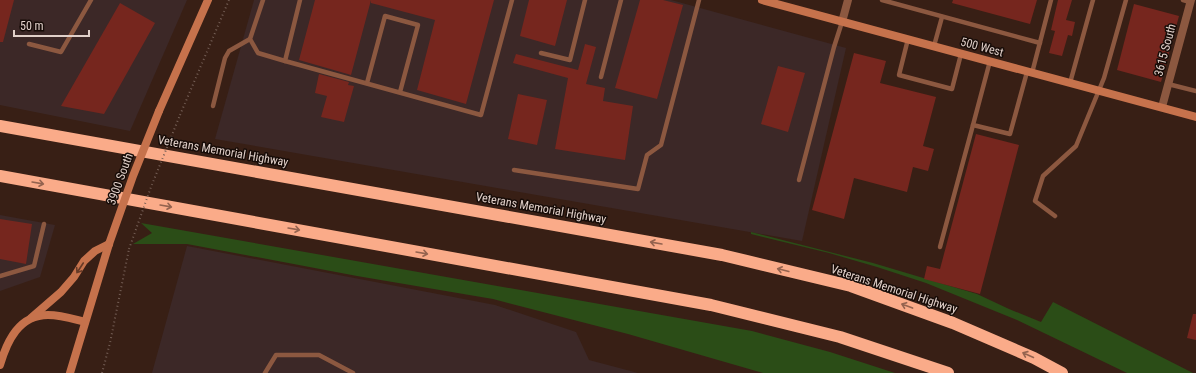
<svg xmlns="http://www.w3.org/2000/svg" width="1196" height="373" font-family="'Roboto Condensed',sans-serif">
	<rect width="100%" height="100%" fill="#381f15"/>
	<g fill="#3c2827">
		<polygon points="0,0 187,0 130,131 0,105"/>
		<polygon points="254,0 671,0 846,48 802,241 215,139"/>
		<polygon points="0,215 55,225 40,277 0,291"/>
		<polygon points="187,246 495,305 576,332 589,360 638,373 152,373"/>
	</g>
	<g fill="#2b4d17">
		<polygon points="141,223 752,331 830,352 895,373 763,373 628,334 493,299 357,276 187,244 133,244 152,233"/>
		<polygon points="751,232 873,263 977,294 1009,309 1041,322 1053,302 1193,373 1127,373 1017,320 926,283 877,267 829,253 751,234"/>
	</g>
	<g fill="#76261e">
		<polygon points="0,0 14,0 3,42 0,42"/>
		<polygon points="315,0 371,0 351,75 299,60"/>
		<polygon points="371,0 494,0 466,104 417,90 435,20 371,3"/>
		<polygon points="529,0 567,0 555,46 520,36"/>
		<polygon points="640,0 663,0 683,5 657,99 615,88"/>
		<polygon points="953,0 1037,0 1030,24 952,3"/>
		<polygon points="1058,0 1072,0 1066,20 1075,22 1072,36 1068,35 1062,56 1049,53 1055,31 1051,30"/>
		<polygon points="120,3 155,23 104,114 61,106"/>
		<polygon points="1134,4 1179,16 1161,82 1117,70"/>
		<polygon points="585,44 596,47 586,84 605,88 603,101 633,106 625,160 555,149 568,78 513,63 516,54 578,70"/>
		<polygon points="854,53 886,61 880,83 936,97 923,146 934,149 928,171 913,167 907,192 854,178 844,219 812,210"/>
		<polygon points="778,66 805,73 788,132 761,124"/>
		<polygon points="319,74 349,82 348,85 354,86 344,122 321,117 327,96 315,93"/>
		<polygon points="518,94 547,100 537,145 508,139"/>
		<polygon points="976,134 1019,145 980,294 924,279 927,266 940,269"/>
		<polygon points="0,219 32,224 26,264 0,259"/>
		<polygon points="1193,314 1196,314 1196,340 1187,338"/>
	</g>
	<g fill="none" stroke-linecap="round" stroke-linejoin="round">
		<g stroke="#745e55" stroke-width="2" stroke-dasharray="1 3" stroke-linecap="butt">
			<polyline points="180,115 229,0"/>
			<polyline points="102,373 110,343 129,249"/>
		</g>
		<g stroke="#8c5840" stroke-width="4.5">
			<polyline points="263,0 250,39 258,53 285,61"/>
			<polyline points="300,0 285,61 481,115 512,0"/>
			<polyline points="882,0 1040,43"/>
			<polyline points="1183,0 1190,2"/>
			<polyline points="908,39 899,75 952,89 961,54"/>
			<polyline points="29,44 61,52 91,0"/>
			<polyline points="934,46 942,17"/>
			<polyline points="541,53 570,60 585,0"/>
			<polyline points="990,61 973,125 1010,134 1027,72"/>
			<polyline points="1032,73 1051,0"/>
			<polyline points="601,77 621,0"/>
			<polyline points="367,83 385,16 418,25 400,92"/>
			<polyline points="1070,83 1093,0"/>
			<polyline points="1168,84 1196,91"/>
			<polyline points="213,106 225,58 229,51 250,39"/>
			<polyline points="514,170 638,189 647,155 661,145 699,0"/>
			<polyline points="799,180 834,47 842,22"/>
			<polyline points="1055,216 1035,201 1043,176 1076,146 1104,78 1126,0"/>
			<polyline points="940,247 973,125"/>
			<polyline points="0,276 34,266 44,224"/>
			<polyline points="265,373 276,355 319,355 353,373"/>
		</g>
		<g stroke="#8c5840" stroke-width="8">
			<polyline points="842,22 848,0"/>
			<polyline points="1162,107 1191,0"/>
		</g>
		<g stroke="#c6724c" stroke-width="8">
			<polyline points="762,0 1196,117"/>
			<polyline points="159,111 208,0"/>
			<polyline points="31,318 61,292 74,277 84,261 95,251 109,244"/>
			<path d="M 0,365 C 7,341 19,315 48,315 C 61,315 73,319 85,322"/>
			<polyline points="70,373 109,244"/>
		</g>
		<g stroke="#faab89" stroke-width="12">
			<polyline points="0,126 722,255 851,286 953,323 1034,358 1062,373"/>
			<polyline points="0,176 711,305 840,337 948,373"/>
		</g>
		<polyline stroke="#745e55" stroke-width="2" stroke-dasharray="1 3" stroke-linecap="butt" points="129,249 151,187 180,115"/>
		<polyline stroke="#c6724c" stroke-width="8" points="109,244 133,176 159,111"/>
	</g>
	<defs><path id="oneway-shaft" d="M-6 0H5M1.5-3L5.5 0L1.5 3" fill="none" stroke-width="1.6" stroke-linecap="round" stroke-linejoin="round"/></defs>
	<g stroke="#94634f">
		<use href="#oneway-shaft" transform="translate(38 183) rotate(10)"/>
		<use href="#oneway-shaft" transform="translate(166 206) rotate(10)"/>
		<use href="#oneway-shaft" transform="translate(294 229) rotate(10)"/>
		<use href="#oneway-shaft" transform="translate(656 243) rotate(-170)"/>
		<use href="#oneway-shaft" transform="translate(422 253) rotate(10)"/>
		<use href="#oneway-shaft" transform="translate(783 270) rotate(-166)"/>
		<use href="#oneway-shaft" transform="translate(907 306) rotate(-160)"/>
		<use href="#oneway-shaft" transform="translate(1028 355) rotate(-156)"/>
	</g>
	<use stroke="#663a27" href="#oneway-shaft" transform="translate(80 268) rotate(123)"/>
	<g text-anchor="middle" stroke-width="3" stroke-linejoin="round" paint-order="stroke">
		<g font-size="12" fill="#e1d0c9" stroke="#170c08">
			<text transform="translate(982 47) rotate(15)" y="4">500 West</text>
			<text transform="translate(1165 50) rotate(-75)" y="4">3615 South</text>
			<text transform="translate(223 151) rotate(10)" y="4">Veterans Memorial Highway</text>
			<text transform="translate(120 179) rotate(-70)" y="4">3900 South</text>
			<text transform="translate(541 208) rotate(10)" y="4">Veterans Memorial Highway</text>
			<text transform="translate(894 289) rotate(18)" y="4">Veterans Memorial Highway</text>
		</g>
	</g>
	<path d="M14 30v6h75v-6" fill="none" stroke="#e1d0c9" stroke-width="2"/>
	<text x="20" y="30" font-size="12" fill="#e1d0c9" stroke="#170c08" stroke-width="3" paint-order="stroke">50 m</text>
</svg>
